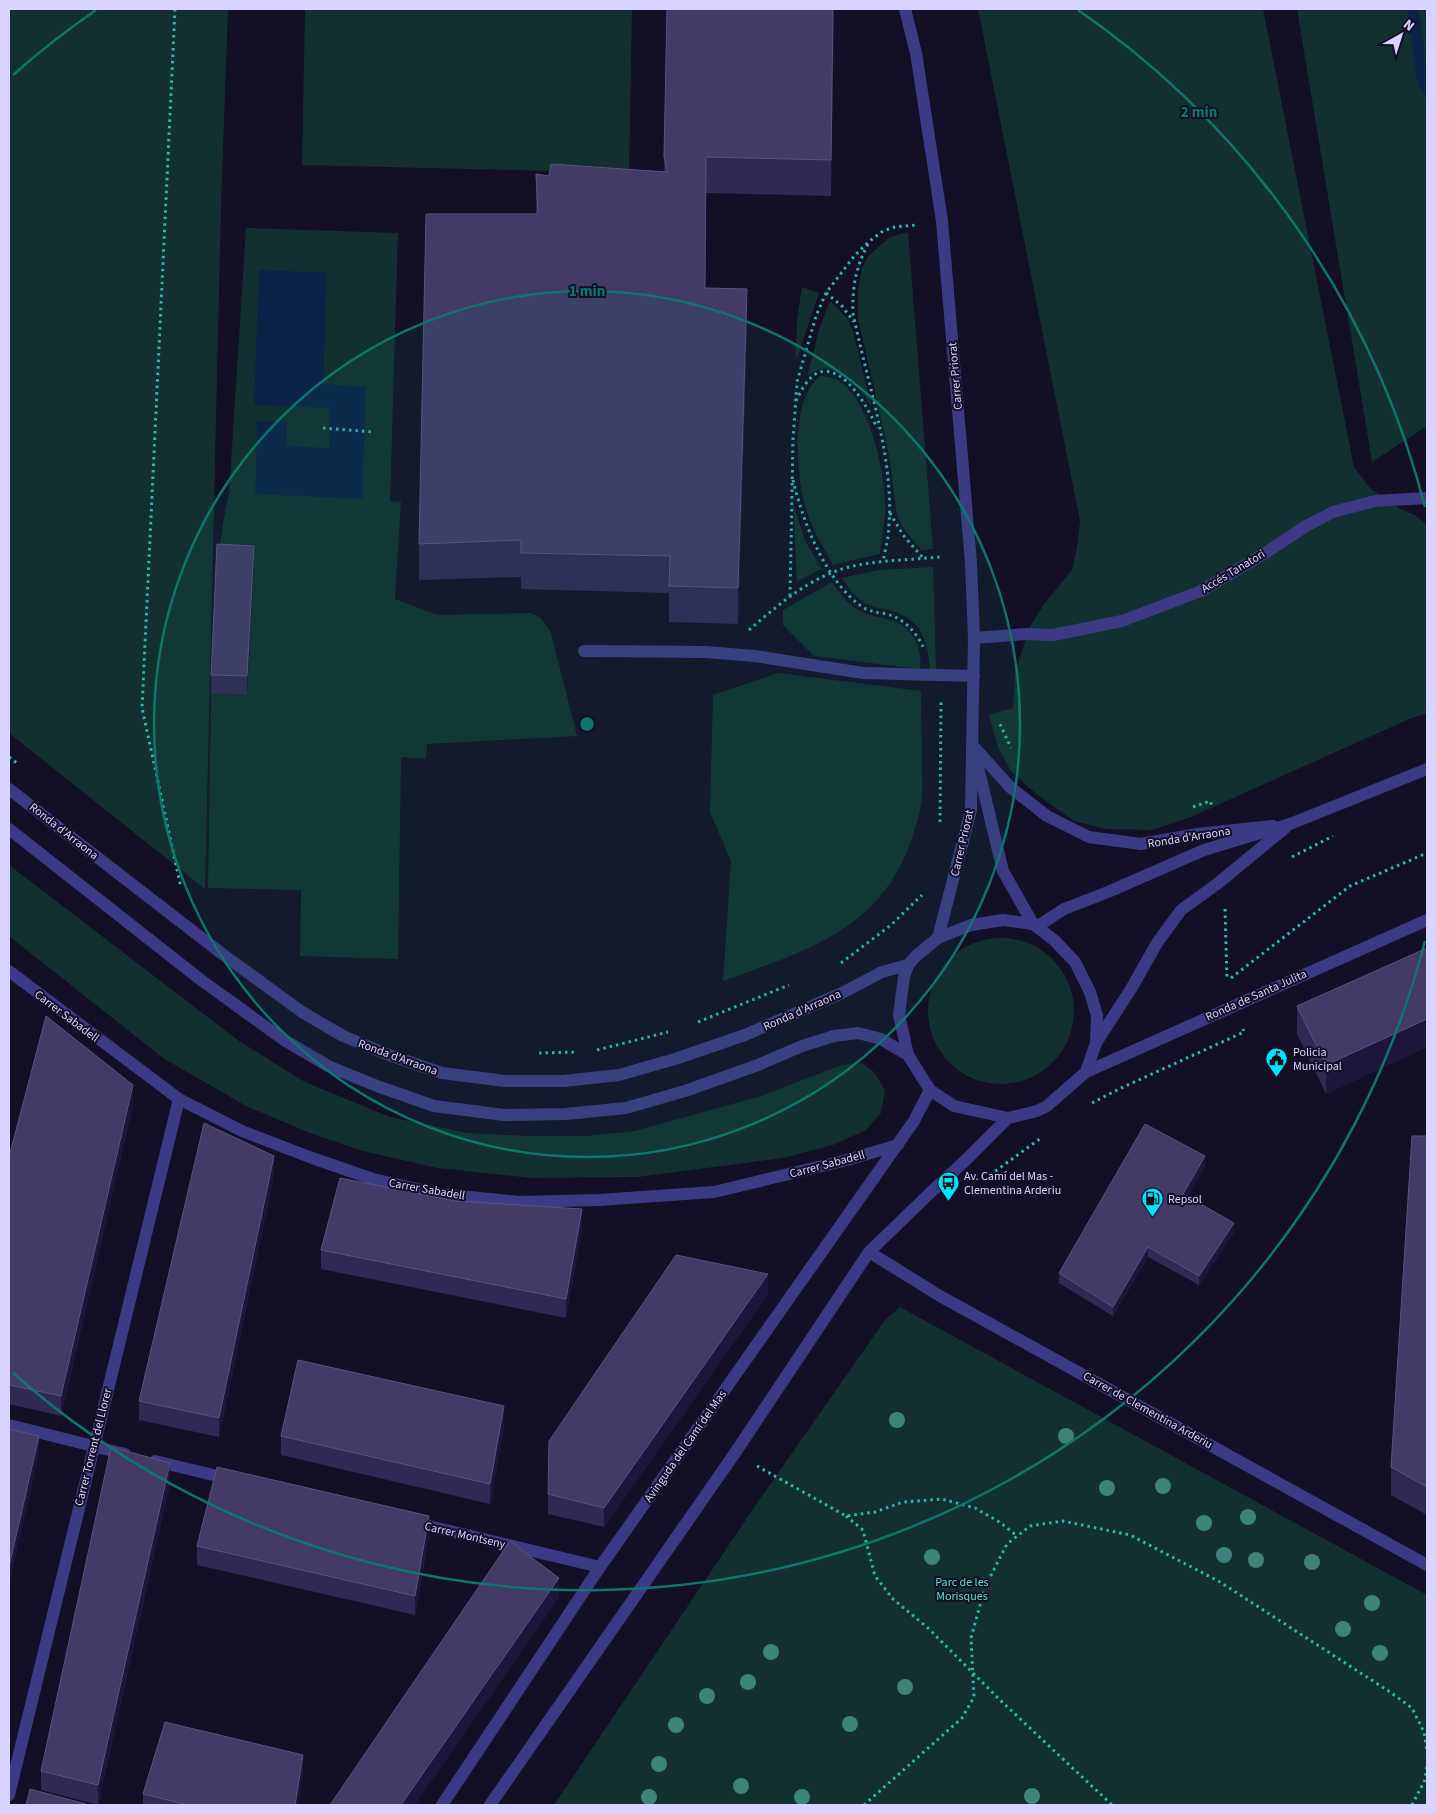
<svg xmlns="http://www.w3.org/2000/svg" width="1436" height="1814" font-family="'Source Sans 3',sans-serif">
	<rect width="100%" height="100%" fill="#130f26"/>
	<g fill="#12302f">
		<polygon points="9,9 228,9 221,207 205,889 9,733"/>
		<polygon points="305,9 632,9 629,173 302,165"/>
		<polygon points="978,9 1263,9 1354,467 1370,488 1400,509 1415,515 1427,525 1427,713 1407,720 1191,817 1152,830 1106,829 1074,821 1035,793 1011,771 998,747 989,715 1013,708 1015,672 1030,627 1044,604 1072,570 1077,547 1080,521"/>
		<polygon points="1297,9 1427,9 1427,426 1372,462"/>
		<polygon points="246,228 398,233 390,501 401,502 395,599 437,615 531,613 542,619 551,633 577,736 427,744 426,759 401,757 398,959 300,956 301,890 208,888 211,694 247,695 254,565 217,563 224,518 229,494"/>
		<polygon points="908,232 933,549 921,550 904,529 897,516 890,460 858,318 858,288 862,268 869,255 890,237"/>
		<polygon points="802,287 819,293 797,358 796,357 797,320"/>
		<path d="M 830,301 L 847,318 L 853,331 L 872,407 C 858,385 836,356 808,375 L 819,329 Z"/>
		<path d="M 821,376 C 827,377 833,377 839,381 C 870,400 887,477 885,512 C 884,525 882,540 880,554 L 833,565 C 824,548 813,531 807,512 C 796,481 789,397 821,376 Z"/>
		<polygon points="793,503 805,541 822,569 797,581"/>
		<path d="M 933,567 L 936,670 L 930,669 C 927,638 922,619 889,610 C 879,608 871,607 863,602 C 854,596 848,587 842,578 L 879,570 Z"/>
		<path d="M 832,582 C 839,592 847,604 858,610 C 869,616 880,617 891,620 C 913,626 923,649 920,669 L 814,656 L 783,625 L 783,610 Z"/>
		<path d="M 778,673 L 921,691 C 921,715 922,739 922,763 C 922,774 923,786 922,797 C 920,815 914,833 908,849 C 875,933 799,953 723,981 L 731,861 L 710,812 L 713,695 Z"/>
		<polygon points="9,865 239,1041 305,1082 390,1117 467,1133 526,1136 586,1136 635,1131 761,1096 842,1065 862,1063 874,1072 885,1090 881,1113 866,1130 833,1145 783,1158 638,1177 532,1178 437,1168 363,1151 310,1133 246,1106 163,1058 9,936"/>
		<circle cx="1001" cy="1011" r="73"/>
		<polygon points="900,1307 1427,1595 1427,1805 554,1805 755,1506 885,1320"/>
	</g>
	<polygon fill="#0c2248" points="259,270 327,273 323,384 366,387 362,499 255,494 257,421 287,422 287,446 329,448 330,408 254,405"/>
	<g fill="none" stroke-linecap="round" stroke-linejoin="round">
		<polyline stroke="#0c2248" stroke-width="11" points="1413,9 1423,82 1427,90"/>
		<g stroke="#2fb8b0" stroke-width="3" stroke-dasharray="2.5 4" stroke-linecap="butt">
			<polyline points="175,9 142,708 181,888"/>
			<path d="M 868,244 C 856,267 852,287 853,313 C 866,379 894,457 889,524 C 889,537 885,550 883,562"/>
			<polyline points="826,293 842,306 854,322"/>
			<path d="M 796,401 C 801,391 808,376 820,372 C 845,365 870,411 877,428"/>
			<polyline points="323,428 373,432"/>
			<path d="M 793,480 C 803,522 825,580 861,606 C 869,612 877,612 886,614 C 904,618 917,633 924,649"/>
			<polyline points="890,513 903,535 923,558"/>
			<polyline points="790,596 793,440 797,382 816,316 826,293 855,255 871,240 883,231 895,227 916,225"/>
			<path d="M 749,630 C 778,605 808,579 845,568 C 876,560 909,560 940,557"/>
			<polyline points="1000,724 1011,748"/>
			<polyline points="9,757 18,764"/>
			<polyline points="1193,807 1210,801 1213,808"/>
			<polyline points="940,822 941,702 944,701"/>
			<polyline points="1292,857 1333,836"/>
			<polyline points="1225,909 1227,980"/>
			<polyline points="841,963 891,925 922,895"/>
			<polyline points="1231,978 1350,886 1427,853"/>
			<polyline points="698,1022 789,985"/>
			<polyline points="597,1050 668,1032"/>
			<polyline points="539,1053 578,1052"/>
			<polyline points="1092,1103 1119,1089 1244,1032 1243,1029"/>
			<polyline points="990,1175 1041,1138"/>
			<polyline points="757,1466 846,1516 875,1512 903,1502 942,1499 975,1508 1001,1523 1017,1536"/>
			<polyline points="846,1516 863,1530 875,1576 893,1599 928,1628 999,1699 1112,1805"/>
			<polyline points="864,1805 962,1718 974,1697 971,1638 985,1587 1007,1544 1030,1526 1063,1521 1130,1535 1220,1582 1390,1692 1412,1708 1424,1732 1427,1751"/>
			<polyline points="1412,1805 1425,1780 1427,1766"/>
		</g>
		<g stroke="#3d3a85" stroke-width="12">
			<polyline points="974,638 1027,634 1053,635 1122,621 1201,591 1262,555 1306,526 1333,512 1375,501 1427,498"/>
			<polyline points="584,651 706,652 755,656 863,673 974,676"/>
		</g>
		<g stroke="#3d3a85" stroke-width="12">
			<polyline points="905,9 916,53 942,221 971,563 974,638 971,810 938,938"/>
			<polyline points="973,746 1011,788 1047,816 1089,837 1141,844 1197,834 1273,826"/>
			<polyline points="977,763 1003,871 1033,924"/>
			<polyline points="9,971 179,1099 242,1131 312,1158 373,1179 440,1194 519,1202 599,1200 714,1192 847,1160 898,1145"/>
			<polyline points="1086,1072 1427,920"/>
			<polyline points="869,1252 940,1296 1427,1565"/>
			<polyline points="9,1425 125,1454"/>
			<polyline points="155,1461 230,1479"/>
			<polyline points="412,1522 600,1567"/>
			<polyline points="9,1795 179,1099"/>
			<polyline points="442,1805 600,1567 914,1121 930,1090"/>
			<polyline points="490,1805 735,1453 869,1252 931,1192 967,1159 1008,1118"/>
		</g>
		<g stroke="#3d3a85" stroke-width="12">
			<polyline points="9,789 221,953 302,1012 343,1036 389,1055 442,1073 505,1081 564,1081 619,1075 675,1059 745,1035 842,993 882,972 908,965"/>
			<polyline points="9,829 201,980 284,1040 328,1066 377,1086 434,1106 504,1115 566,1114 626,1108 685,1091 758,1065 802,1046 834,1036 858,1033 881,1039 908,1055"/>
			<polygon points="1003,920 1033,924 1054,940 1075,962 1090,992 1097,1016 1096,1043 1086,1072 1047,1106 1037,1111 1008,1118 954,1106 930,1090 908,1055 899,1015 904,977 908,965 916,956 938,938 971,925"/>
			<polyline points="1038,926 1064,909 1108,892 1204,850 1290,824 1427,769"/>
			<polyline points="1096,1043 1131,989 1157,943 1181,910 1217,884 1285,828"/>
		</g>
	</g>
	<g fill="#3d827b">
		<circle cx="897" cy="1420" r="8"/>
		<circle cx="1066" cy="1436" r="8"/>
		<circle cx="1163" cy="1486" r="8"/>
		<circle cx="1107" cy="1488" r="8"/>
		<circle cx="1248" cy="1517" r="8"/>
		<circle cx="1204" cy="1523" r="8"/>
		<circle cx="1224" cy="1555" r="8"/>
		<circle cx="932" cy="1557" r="8"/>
		<circle cx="1256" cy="1560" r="8"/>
		<circle cx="1312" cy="1562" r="8"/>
		<circle cx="1372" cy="1603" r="8"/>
		<circle cx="1343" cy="1629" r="8"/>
		<circle cx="771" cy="1652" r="8"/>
		<circle cx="1380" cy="1653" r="8"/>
		<circle cx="748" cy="1682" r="8"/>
		<circle cx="905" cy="1687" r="8"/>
		<circle cx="707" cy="1696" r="8"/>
		<circle cx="850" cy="1724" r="8"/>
		<circle cx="676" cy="1725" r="8"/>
		<circle cx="659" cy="1764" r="8"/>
		<circle cx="741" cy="1786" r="8"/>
		<circle cx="1032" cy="1796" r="8"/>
		<circle cx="649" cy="1797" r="8"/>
		<circle cx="802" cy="1797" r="8"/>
	</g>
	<g fill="#312854">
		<polygon points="667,9 834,9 831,196 706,193 705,288 747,325 738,624 669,622 669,593 521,589 521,577 419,580 419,544 536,214 536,174 549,176 664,172"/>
		<polygon points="254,565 247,695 211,694 211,675"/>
		<polygon points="1427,948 1427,1047 1326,1094 1297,1034 1297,1006"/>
		<polygon points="133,1104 61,1416 9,1404 9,1157"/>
		<polygon points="1427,1136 1427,1515 1391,1495 1391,1467"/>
		<polygon points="1205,1166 1187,1196 1234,1232 1199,1285 1148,1257 1113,1316 1059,1283 1059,1273"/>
		<polygon points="274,1175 219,1437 139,1420 139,1401"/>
		<polygon points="582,1228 566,1318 321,1269 321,1250"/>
		<polygon points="768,1294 604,1527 548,1514 548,1494"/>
		<polygon points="504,1426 490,1504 281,1455 281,1436"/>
		<polygon points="170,1483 98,1805 41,1790 41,1771"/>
		<polygon points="429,1536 415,1615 197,1565 197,1546"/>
		<polygon points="303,1774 298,1805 143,1805 143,1794"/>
	</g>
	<g fill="#1d163a">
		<polygon points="833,9 834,9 831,196 831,160"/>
		<polygon points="747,289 747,325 738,624 738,588"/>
		<polygon points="254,546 254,565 247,695 247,676"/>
		<polygon points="1427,1019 1427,1047 1326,1094 1326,1065"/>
		<polygon points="133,1085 133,1104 61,1416 61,1396"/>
		<polygon points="274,1156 274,1175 219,1437 219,1418"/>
		<polygon points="1205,1156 1205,1166 1183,1204 1183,1194"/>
		<polygon points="582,1209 582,1228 566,1318 566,1299"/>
		<polygon points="1234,1223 1234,1232 1199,1285 1199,1276"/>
		<polygon points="1148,1247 1148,1257 1113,1316 1113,1307"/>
		<polygon points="768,1274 768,1294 604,1527 604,1508"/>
		<polygon points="504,1406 504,1426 490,1504 490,1484"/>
		<polygon points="39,1436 39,1455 9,1586 9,1567"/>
		<polygon points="170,1463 170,1483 98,1805 98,1785"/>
		<polygon points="429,1516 429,1536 415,1615 415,1596"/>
		<polygon points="559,1578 559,1598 415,1805 401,1805"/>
		<polygon points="303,1755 303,1774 298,1805 295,1805"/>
	</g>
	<g fill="#433a66" stroke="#5a527e">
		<polygon points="667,9 833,9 831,160 706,157 705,288 747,289 738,588 669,586 670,556 521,553 521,540 419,544 426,214 538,214 536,174 549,176 551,164 667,172 664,156"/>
		<polygon points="217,544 254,546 247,676 211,675"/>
		<polygon points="1427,948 1427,1019 1326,1065 1297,1006"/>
		<polygon points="46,1016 133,1085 61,1396 9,1385 9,1157"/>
		<polygon points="204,1123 274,1156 219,1418 139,1401"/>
		<polygon points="1145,1124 1205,1156 1183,1194 1234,1223 1199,1276 1148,1247 1113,1307 1059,1273"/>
		<polygon points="1412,1136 1427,1136 1427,1487 1391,1467"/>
		<polygon points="340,1178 456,1201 582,1209 566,1299 321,1250"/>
		<polygon points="676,1255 768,1274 604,1508 548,1494 549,1441"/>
		<polygon points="298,1360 504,1406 490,1484 281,1436"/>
		<polygon points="9,1429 39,1436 9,1567"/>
		<polygon points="111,1447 170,1463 98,1785 41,1771"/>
		<polygon points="217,1467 429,1516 415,1596 197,1546"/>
		<polygon points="510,1541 559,1578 401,1805 330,1805"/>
		<polygon points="165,1722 303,1755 295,1805 188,1805 143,1794"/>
		<polygon points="30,1789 86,1804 86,1805 26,1805"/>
	</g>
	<circle cx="587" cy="724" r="433" fill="#0f766e" fill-opacity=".12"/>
	<g fill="none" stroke="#0f766e" stroke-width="2.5">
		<circle cx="587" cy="724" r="433"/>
		<path d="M1425 941A866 866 0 0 1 13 1373M13 75A866 866 0 0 1 96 10M1078 10A866 866 0 0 1 1425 507"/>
	</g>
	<defs>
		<symbol id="civic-pin" viewBox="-11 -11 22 30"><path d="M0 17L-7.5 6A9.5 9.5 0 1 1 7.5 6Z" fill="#00e5ff" stroke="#130f26"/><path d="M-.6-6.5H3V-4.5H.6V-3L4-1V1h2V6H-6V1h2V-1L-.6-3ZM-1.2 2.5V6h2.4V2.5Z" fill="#111"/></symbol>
		<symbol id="bus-pin" viewBox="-11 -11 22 30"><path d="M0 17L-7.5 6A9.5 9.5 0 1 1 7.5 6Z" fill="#00e5ff" stroke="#130f26"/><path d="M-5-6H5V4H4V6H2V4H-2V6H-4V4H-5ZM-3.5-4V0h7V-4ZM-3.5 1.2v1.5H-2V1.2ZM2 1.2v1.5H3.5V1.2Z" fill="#111"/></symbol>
		<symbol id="fuel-pin" viewBox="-11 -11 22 30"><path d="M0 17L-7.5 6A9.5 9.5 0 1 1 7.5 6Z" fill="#00e5ff" stroke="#130f26"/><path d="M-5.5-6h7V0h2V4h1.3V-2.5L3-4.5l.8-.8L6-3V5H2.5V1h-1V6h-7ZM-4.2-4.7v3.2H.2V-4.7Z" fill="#111"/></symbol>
	</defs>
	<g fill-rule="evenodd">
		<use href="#civic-pin" x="1264" y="1046" width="25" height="34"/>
		<use href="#bus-pin" x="936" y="1170" width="25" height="34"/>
		<use href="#fuel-pin" x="1140" y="1186" width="25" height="34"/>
	</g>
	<g text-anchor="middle" stroke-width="4" stroke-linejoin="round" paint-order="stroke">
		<g font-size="12" fill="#d9d4ff" stroke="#130f26">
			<text transform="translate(955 376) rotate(-95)" y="4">Carrer Priorat</text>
			<text transform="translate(1233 571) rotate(-31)" y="4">Accés Tanatori</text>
			<text transform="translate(64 831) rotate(38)" y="4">Ronda d'Arraona</text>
			<text transform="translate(1189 837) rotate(-9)" y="4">Ronda d'Arraona</text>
			<text transform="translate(962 843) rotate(-77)" y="4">Carrer Priorat</text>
			<text transform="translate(1256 995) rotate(-24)" y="4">Ronda de Santa Julita</text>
			<text transform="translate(802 1010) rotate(-24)" y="4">Ronda d'Arraona</text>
			<text transform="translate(67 1016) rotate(37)" y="4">Carrer Sabadell</text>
			<text transform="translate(398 1057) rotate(20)" y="4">Ronda d'Arraona</text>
			<text transform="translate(827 1164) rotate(-15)" y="4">Carrer Sabadell</text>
			<text transform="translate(427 1189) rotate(10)" y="4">Carrer Sabadell</text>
			<text transform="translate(1148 1410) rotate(29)" y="4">Carrer de Clementina Arderiu</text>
			<text transform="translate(685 1446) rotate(-55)" y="4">Avinguda del Camí del Mas</text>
			<text transform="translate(93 1447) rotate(-76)" y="4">Carrer Torrent del Llorer</text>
			<text transform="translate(465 1535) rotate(13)" y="4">Carrer Montseny</text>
		</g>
		<g font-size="12" fill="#d9d4ff" stroke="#130f26" text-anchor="start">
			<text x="1293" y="1056">Policia<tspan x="1293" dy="14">Municipal</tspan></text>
			<text x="964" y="1180">Av. Camí del Mas -<tspan x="964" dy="14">Clementina Arderiu</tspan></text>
			<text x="1168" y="1203">Repsol</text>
		</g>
		<g font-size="12" fill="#5fe0c0" stroke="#130f26">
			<text x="962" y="1586">Parc de les<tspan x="962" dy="14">Morisques</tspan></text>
		</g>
	</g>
	<circle cx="587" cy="724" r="8" fill="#0f766e" stroke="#130f26" stroke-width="2.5"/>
	<g font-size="15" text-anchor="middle" font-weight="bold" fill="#0f766e" stroke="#130f26" stroke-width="4" stroke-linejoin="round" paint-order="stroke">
		<text x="1199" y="117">2 min</text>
		<text x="587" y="296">1 min</text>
	</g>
	<rect width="1436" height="1814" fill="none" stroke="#d9d4ff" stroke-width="20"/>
	<g transform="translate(1401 35) rotate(39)" stroke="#130f26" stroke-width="4" paint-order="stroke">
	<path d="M0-4L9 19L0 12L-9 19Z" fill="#d9d4ff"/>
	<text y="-8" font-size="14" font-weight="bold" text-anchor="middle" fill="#d9d4ff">N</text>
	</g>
</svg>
